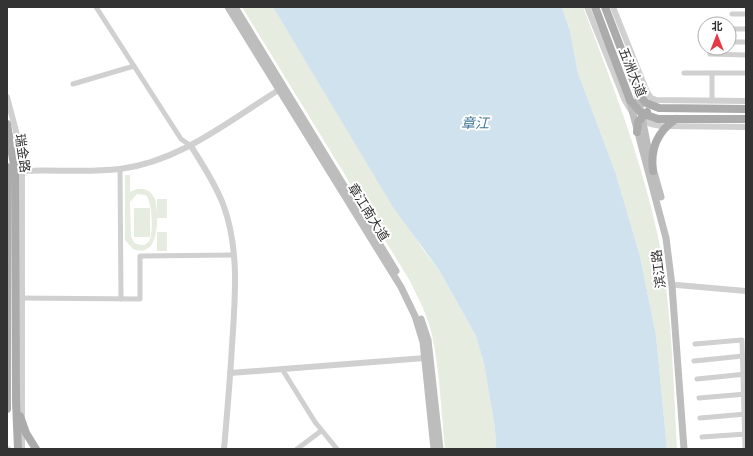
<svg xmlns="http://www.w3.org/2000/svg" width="753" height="456" font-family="'IBM Plex Sans','Noto Sans SC',sans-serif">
	<rect width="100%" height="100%" fill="#fff"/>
	<g fill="#e6ecdf" fill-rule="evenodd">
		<path d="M 242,7 L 273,7 L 359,149 L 422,248 L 439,270 L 476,336 L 484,364 L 495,429 L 496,449 L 445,449 C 441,411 440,372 432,335 C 428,316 418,298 410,281 Z"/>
		<path d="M 562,7 L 583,7 C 611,80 640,155 657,232 C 672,303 673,377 677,449 L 667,449 L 656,335 L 640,256 L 615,171 L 578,73 L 570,31 Z"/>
		<path d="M 125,175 L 130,175 L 130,192 C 140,186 150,188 155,199 C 159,215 160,260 133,249 L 125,240 ZM 137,194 L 146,195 C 152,201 154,234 149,241 C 147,244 144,245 141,245 L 134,243 L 131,236 L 130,202 Z"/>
		<rect x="157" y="199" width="10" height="19"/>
		<rect x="134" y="208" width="16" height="29"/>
		<rect x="157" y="232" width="10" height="19"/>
	</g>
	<polygon fill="#cfe2ee" points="273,7 562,7 570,31 578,73 615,171 640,256 656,335 667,449 496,449 495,429 484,364 476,336 439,270 393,207"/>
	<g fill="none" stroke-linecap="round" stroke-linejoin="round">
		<g stroke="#d0d0d0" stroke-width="5">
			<polyline points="96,7 181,139 191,146"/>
			<polyline points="732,14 746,14"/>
			<polyline points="729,29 746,29"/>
			<polyline points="729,42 746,42"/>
			<polyline points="710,54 746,55"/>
			<polyline points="684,73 746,73"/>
			<polyline points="73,84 134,66"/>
			<polyline points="712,101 712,73"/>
			<polyline points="120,169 121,299"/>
			<polyline points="18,298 140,299 140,256 234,255"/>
			<polyline points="695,344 742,340 745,449"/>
			<polyline points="694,361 743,356"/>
			<polyline points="282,369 315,422 337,449"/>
			<polyline points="697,379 746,374"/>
			<polyline points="699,398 746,394"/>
			<polyline points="700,418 746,414"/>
			<polyline points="702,437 746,434"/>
			<polyline points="297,449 321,431"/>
		</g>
		<g stroke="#d0d0d0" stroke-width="6">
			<polyline points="587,7 625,101 632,112"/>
			<polyline points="613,7 647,92 651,98 656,100 746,101"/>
			<polyline points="7,97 17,135 22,171 22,449"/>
			<polyline points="641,119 651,124 661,126 746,127"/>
			<path d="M 191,146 C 202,164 215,183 223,204 C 240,249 235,299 232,346 C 230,380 227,415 224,449"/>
			<path d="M 19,171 C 52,169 86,173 120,169 C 182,161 231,119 282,88"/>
			<polyline points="677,285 746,291"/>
			<polyline points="230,373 425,358"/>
			<polyline points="7,449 8,449"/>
		</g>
		<g stroke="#bdbdbd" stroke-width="7">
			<polyline points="228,7 401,287 415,316 423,342 434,449"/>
			<polyline points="235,7 396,271"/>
			<polyline points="637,92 650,158 661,197"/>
			<polyline points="629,99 666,238 672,286 684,449"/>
			<polyline points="421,319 428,340 440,449"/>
		</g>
		<g stroke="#ababab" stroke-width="8">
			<polyline points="595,7 630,100 641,113 658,119 746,119"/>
			<polyline points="605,7 638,93 646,103 659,108 746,109"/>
			<polyline points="7,124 15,171 16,401 18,449"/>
			<polyline points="637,132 638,122 647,112"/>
			<polyline points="7,167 7,409"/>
			<path d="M 653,171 C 650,149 658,131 676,119"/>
			<polyline points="20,416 26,433 36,449"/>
		</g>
	</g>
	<g text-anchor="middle" stroke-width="4" stroke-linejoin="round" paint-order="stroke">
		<g font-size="13" fill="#333" stroke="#fff">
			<text transform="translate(633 72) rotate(68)" y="5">五洲大道</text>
			<text transform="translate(23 153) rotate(82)" y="5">瑞金路</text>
			<text transform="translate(369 212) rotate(58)" y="5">章江南大道</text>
			<text transform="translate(658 269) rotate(-97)" y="5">滨江路</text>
		</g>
		<g font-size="14" font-style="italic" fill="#3f7597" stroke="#fff">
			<text x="475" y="128">章江</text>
		</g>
	</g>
	<rect width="753" height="456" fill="none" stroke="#333333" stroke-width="16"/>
	<g transform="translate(717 36)"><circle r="19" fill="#ffffff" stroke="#adadad"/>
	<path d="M0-3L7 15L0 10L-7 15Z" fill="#e63946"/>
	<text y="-6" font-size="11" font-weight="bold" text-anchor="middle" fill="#333333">北</text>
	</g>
</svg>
